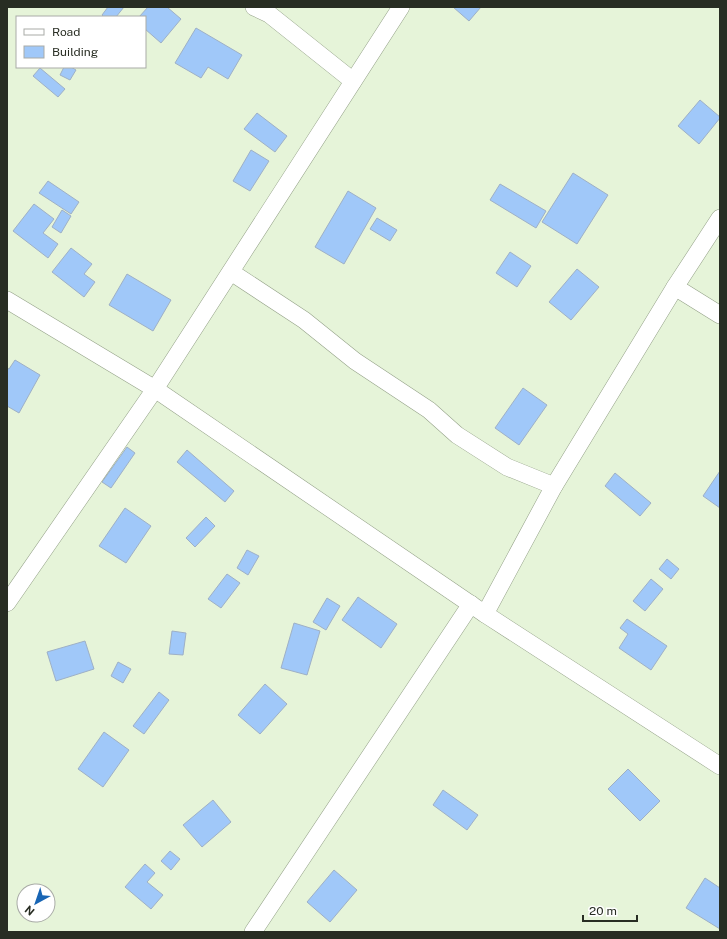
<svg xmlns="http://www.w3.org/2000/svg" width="727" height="939" font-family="'Public Sans',sans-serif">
	<rect width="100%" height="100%" fill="#e6f4d9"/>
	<g fill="#a0c8f9" stroke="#9eb0c6">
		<polygon points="108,7 124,7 116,17 104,17 102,15"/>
		<polygon points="148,7 167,7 181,19 161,43 145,29 145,17 139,17"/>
		<polygon points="453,7 481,7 469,21"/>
		<polygon points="196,28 242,55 228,79 208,67 201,78 175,63"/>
		<polygon points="64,67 71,67 76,70 70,80 60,75"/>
		<polygon points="40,68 65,89 58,97 33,76"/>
		<polygon points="700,100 720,117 720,118 699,144 678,126"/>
		<polygon points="257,113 287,136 275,152 244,129"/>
		<polygon points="251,150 269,161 250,191 233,181"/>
		<polygon points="573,173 608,195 577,244 542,222"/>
		<polygon points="48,181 79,202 71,214 39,193"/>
		<polygon points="500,184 546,211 536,228 490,200"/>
		<polygon points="348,191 376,208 344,264 315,247"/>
		<polygon points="34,204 54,219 43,233 58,244 48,258 13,231"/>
		<polygon points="62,210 71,216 61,233 52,227"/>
		<polygon points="377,218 397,230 390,241 370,229"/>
		<polygon points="71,248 92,264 84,274 95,282 84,297 52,272"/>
		<polygon points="510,252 531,266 517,287 496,273"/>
		<polygon points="577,269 599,287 571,320 549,302"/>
		<polygon points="127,274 171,300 153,331 109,305"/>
		<polygon points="15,360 40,375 19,413 7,406 7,368 9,369"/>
		<polygon points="523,388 547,405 519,445 495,428"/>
		<polygon points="127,447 135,453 111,488 102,482"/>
		<polygon points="187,450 234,491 225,502 177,462"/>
		<polygon points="720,471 720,508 703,496"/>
		<polygon points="615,473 651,503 640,516 605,486"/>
		<polygon points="125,508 151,526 126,563 99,546"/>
		<polygon points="206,517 215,526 195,547 186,538"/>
		<polygon points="247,550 259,556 248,575 237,568"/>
		<polygon points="667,559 679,569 671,579 659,569"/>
		<polygon points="227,574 240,583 221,608 208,599"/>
		<polygon points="651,579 663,589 645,611 633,601"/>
		<polygon points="358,597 397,624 381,648 342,620"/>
		<polygon points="327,598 340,606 326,630 313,622"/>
		<polygon points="627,619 667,646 651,670 619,648 628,634 620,628"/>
		<polygon points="294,623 320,631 307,675 281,668"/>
		<polygon points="172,631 186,633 183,655 169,654"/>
		<polygon points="85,641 94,669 56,681 47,652"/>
		<polygon points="118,662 131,669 123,683 111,676"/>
		<polygon points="265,684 287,704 260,734 238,715"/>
		<polygon points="159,692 169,700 144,734 133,726"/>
		<polygon points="104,732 129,750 103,787 78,769"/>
		<polygon points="628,769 660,801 640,821 608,789"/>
		<polygon points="443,790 478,815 467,830 433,805"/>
		<polygon points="213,800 231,822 202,847 183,825"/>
		<polygon points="170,851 180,859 171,870 161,861"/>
		<polygon points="145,864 155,873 147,882 163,895 151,909 125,887"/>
		<polygon points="334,870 357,890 330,922 307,902"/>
		<polygon points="705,878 720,888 720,929 686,908"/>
	</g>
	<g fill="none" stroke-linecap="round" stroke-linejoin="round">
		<defs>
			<g id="minor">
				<polyline points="254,7 269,14 353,81"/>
				<polyline points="231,272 304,320 355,361 429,410 457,435 507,467 554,486"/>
				<polyline points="675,287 720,315"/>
				<polyline points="7,300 155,389 485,614 720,766"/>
				<polyline points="7,603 155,389 401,7"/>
				<polyline points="485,614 554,486 675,287 720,218"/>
				<polyline points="253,932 471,604"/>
			</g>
		</defs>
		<use href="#minor" stroke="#94a188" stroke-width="18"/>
		<use href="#minor" stroke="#fff" stroke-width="17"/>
	</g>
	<rect width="727" height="939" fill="none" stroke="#282d23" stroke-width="16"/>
	<rect x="16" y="16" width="130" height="52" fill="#ffffff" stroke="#a9aba7"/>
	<rect x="24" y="29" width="20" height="6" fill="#ffffff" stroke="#a9aba7"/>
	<text x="52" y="36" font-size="12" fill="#282d23">Road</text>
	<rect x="24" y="46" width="20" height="12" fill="#a0c8f9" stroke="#a9aba7"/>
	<text x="52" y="56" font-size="12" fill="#282d23">Building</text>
	<g transform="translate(36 903) rotate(220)"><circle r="19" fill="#ffffff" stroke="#a9aba7"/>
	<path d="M0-3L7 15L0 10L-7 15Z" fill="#1865b4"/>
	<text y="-6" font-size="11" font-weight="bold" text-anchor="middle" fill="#282d23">N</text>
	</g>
	<path d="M583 915v6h54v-6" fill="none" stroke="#282d23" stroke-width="2"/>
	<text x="589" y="915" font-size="12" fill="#282d23" stroke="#ffffff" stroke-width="3" paint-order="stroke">20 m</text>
</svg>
